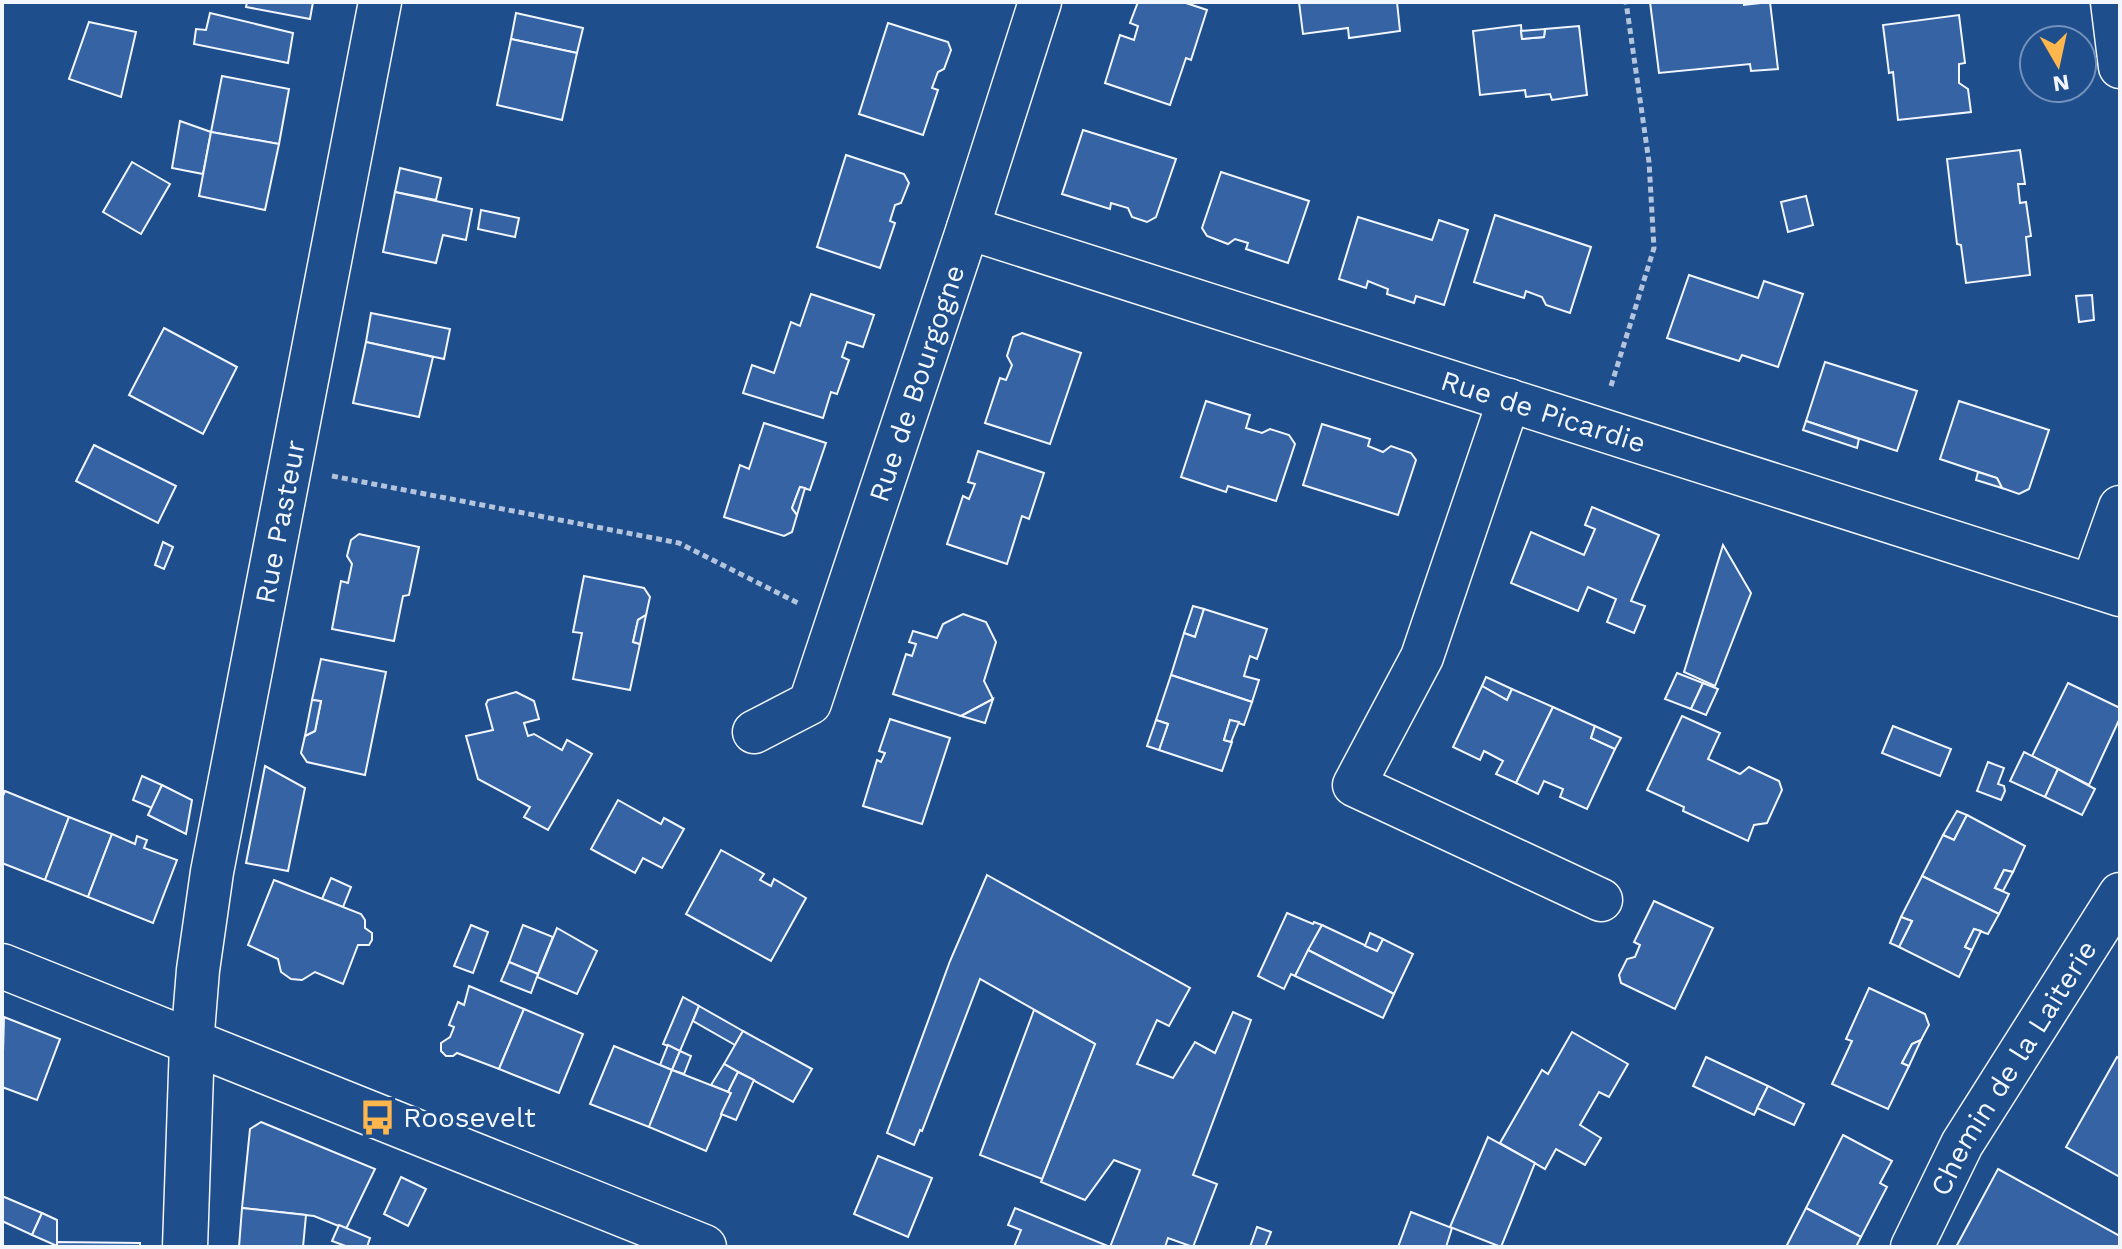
<svg xmlns="http://www.w3.org/2000/svg" width="2122" height="1249" font-family="'Work Sans',sans-serif">
	<rect width="100%" height="100%" fill="#1f4e8c"/>
	<g fill="#3563a3" stroke="#f2f6ff" stroke-width="2">
		<polygon points="247,2 313,2 310,19 246,7"/>
		<polygon points="1138,2 1183,2 1207,10 1191,60 1186,58 1170,105 1105,83 1120,35 1134,40 1138,26 1130,23"/>
		<polygon points="1299,2 1397,2 1400,31 1349,38 1348,28 1303,34"/>
		<polygon points="1650,2 1744,2 1744,5 1770,2 1778,69 1751,71 1750,64 1659,73"/>
		<polygon points="210,13 293,33 288,63 194,44 196,29 206,30"/>
		<polygon points="516,13 583,28 577,53 511,39"/>
		<polygon points="1959,15 1965,63 1959,64 1959,83 1968,89 1971,112 1898,120 1893,72 1889,73 1883,25"/>
		<polygon points="89,22 136,32 121,97 69,79"/>
		<polygon points="888,23 948,42 951,50 944,69 938,72 932,88 938,90 923,135 859,114"/>
		<polygon points="1521,25 1522,39 1544,37 1545,29 1579,26 1587,95 1552,100 1550,94 1526,97 1525,90 1480,95 1473,31"/>
		<polygon points="1545,29 1544,37 1522,39 1521,31"/>
		<polygon points="511,39 577,53 562,120 497,105"/>
		<polygon points="222,76 289,89 279,144 211,132"/>
		<polygon points="180,121 211,132 203,174 172,168"/>
		<polygon points="1083,130 1176,159 1156,217 1147,222 1132,217 1128,208 1111,203 1110,209 1062,194"/>
		<polygon points="211,132 279,144 265,210 199,196"/>
		<polygon points="2020,150 2025,184 2018,184 2020,203 2026,202 2031,236 2026,237 2030,275 1966,283 1961,245 1957,244 1947,159"/>
		<polygon points="846,155 904,174 909,183 901,203 895,205 890,221 895,223 880,268 817,247"/>
		<polygon points="132,162 170,184 141,234 103,212"/>
		<polygon points="400,168 441,178 436,200 395,192"/>
		<polygon points="1221,172 1309,201 1288,263 1246,249 1248,243 1235,239 1228,244 1207,236 1202,228"/>
		<polygon points="395,192 472,209 466,240 443,235 436,263 383,252"/>
		<polygon points="1806,196 1813,225 1788,232 1781,202"/>
		<polygon points="481,210 519,218 515,237 478,229"/>
		<polygon points="1495,215 1591,247 1570,313 1546,305 1542,297 1526,291 1524,298 1474,282"/>
		<polygon points="1358,217 1432,240 1439,220 1468,230 1444,305 1416,296 1414,303 1387,294 1388,289 1368,281 1366,288 1339,279"/>
		<polygon points="1689,275 1758,298 1764,281 1803,294 1778,367 1742,355 1739,361 1667,338"/>
		<polygon points="811,294 874,315 863,347 847,342 842,357 849,360 837,394 831,392 823,418 743,393 752,365 774,373 791,322 800,326"/>
		<polygon points="2092,295 2094,320 2079,322 2076,296"/>
		<polygon points="371,313 450,329 444,359 366,342"/>
		<polygon points="164,328 237,367 203,434 129,395"/>
		<polygon points="1022,333 1081,353 1050,444 985,423 1000,378 1006,380 1012,365 1007,356 1013,337"/>
		<polygon points="366,342 433,357 419,417 353,403"/>
		<polygon points="1825,362 1917,391 1897,451 1806,421"/>
		<polygon points="1206,401 1250,415 1246,428 1262,433 1270,429 1289,435 1295,444 1276,501 1228,486 1226,492 1181,477"/>
		<polygon points="1959,401 2049,430 2029,489 2019,494 2002,488 1997,478 1940,459"/>
		<polygon points="1806,421 1859,439 1857,448 1803,430"/>
		<polygon points="764,423 826,443 810,490 800,487 792,508 797,515 792,532 784,536 724,517 740,465 749,469"/>
		<polygon points="1322,424 1370,439 1368,446 1383,452 1391,446 1411,453 1416,460 1398,515 1303,485"/>
		<polygon points="94,445 176,486 158,523 76,481"/>
		<polygon points="978,451 1044,473 1029,519 1022,516 1007,564 947,544 963,496 969,499 975,484 968,482"/>
		<polygon points="1978,472 1997,478 2002,488 1976,480"/>
		<polygon points="800,487 805,488 797,515 792,508"/>
		<polygon points="1592,507 1659,535 1631,601 1645,606 1634,633 1607,622 1616,599 1588,587 1578,611 1511,583 1531,532 1584,555 1595,529 1585,525"/>
		<polygon points="359,534 419,547 409,595 403,596 394,641 332,629 341,581 348,583 352,564 347,556 351,540"/>
		<polygon points="163,542 173,547 164,569 155,565"/>
		<polygon points="1723,545 1751,593 1715,686 1684,672"/>
		<polygon points="584,576 644,588 650,597 646,615 638,620 633,642 640,644 630,690 573,679 582,633 573,632"/>
		<polygon points="1193,606 1204,609 1195,637 1184,633"/>
		<polygon points="1204,609 1267,629 1257,659 1250,656 1244,676 1259,680 1252,702 1171,675 1184,633 1195,637"/>
		<polygon points="963,614 986,622 996,642 984,681 993,699 961,716 893,694 906,654 912,656 916,644 909,642 913,631 937,638 943,624"/>
		<polygon points="646,615 640,644 633,642 638,620"/>
		<polygon points="321,659 386,672 365,775 307,762 301,753 305,736 315,731 321,701 312,700"/>
		<polygon points="1677,673 1703,683 1691,709 1665,699"/>
		<polygon points="1171,675 1252,702 1244,725 1230,720 1224,740 1232,742 1222,771 1159,750 1168,724 1156,720"/>
		<polygon points="1486,677 1512,689 1507,700 1482,686"/>
		<polygon points="1703,683 1718,689 1706,715 1691,709"/>
		<polygon points="2068,683 2120,708 2120,718 2089,785 2032,756"/>
		<polygon points="1482,686 1507,700 1512,689 1553,707 1516,783 1496,774 1503,761 1484,751 1480,760 1453,747"/>
		<polygon points="516,692 534,701 539,719 524,723 528,736 534,734 562,750 567,740 592,754 548,830 524,817 530,807 478,779 466,736 493,730 486,704 488,700"/>
		<polygon points="993,699 985,723 961,716"/>
		<polygon points="312,700 321,701 315,731 305,736"/>
		<polygon points="1553,707 1595,726 1591,738 1615,749 1587,809 1560,797 1563,789 1544,781 1538,794 1516,783"/>
		<polygon points="1682,716 1720,733 1708,759 1740,774 1749,767 1779,781 1782,790 1767,823 1754,825 1748,841 1683,811 1684,807 1647,790"/>
		<polygon points="890,719 950,738 922,824 863,806 877,760 881,762 885,753 879,751"/>
		<polygon points="1156,720 1168,724 1159,750 1147,746"/>
		<polygon points="1230,720 1239,722 1231,742 1224,740"/>
		<polygon points="1595,726 1621,738 1615,749 1591,738"/>
		<polygon points="1893,726 1951,749 1940,776 1882,753"/>
		<polygon points="2024,752 2058,769 2045,797 2010,781"/>
		<polygon points="1988,762 2004,768 1998,784 2004,786 2005,791 2001,800 1977,791"/>
		<polygon points="265,766 305,788 288,871 246,863"/>
		<polygon points="2058,769 2095,789 2082,815 2045,797"/>
		<polygon points="142,776 162,785 152,808 133,800"/>
		<polygon points="162,785 192,800 186,834 148,815"/>
		<polygon points="5,791 69,817 45,880 2,863 2,798"/>
		<polygon points="618,800 661,824 664,818 684,829 662,868 643,858 635,873 591,849"/>
		<polygon points="1957,811 1967,815 1954,840 1943,835"/>
		<polygon points="1967,815 2025,846 2013,872 2004,870 1995,888 2009,894 1999,914 1922,876 1943,835 1954,840"/>
		<polygon points="69,817 112,834 88,897 45,880"/>
		<polygon points="112,834 135,844 137,836 147,840 144,848 177,860 153,923 88,897"/>
		<polygon points="721,850 764,874 760,880 771,886 774,879 806,898 771,961 686,914"/>
		<polygon points="2004,870 2013,872 2003,891 1995,888"/>
		<polygon points="987,875 1190,988 1169,1026 1157,1020 1137,1064 1173,1078 1195,1042 1215,1053 1233,1012 1251,1020 1193,1175 1217,1184 1193,1247 1168,1238 1165,1247 1014,1247 1021,1230 1008,1225 1015,1208 1110,1247 1140,1170 1114,1160 1085,1200 1041,1182 1095,1044 980,979 922,1131 920,1130 914,1145 887,1133 950,961"/>
		<polygon points="1922,876 1999,914 1988,934 1974,929 1965,947 1972,950 1959,977 1899,947 1912,921 1901,917"/>
		<polygon points="331,878 351,887 343,907 322,899"/>
		<polygon points="274,880 361,914 365,920 365,928 372,933 372,940 369,945 358,945 343,984 315,972 302,980 291,979 281,972 278,959 248,945"/>
		<polygon points="1654,901 1713,928 1675,1009 1621,983 1619,975 1627,959 1635,957 1640,945 1634,942"/>
		<polygon points="1287,913 1313,924 1314,922 1322,925 1295,976 1291,974 1284,989 1258,976"/>
		<polygon points="1901,917 1912,921 1899,947 1890,943"/>
		<polygon points="471,925 488,932 473,973 454,966"/>
		<polygon points="523,925 553,937 538,974 509,962"/>
		<polygon points="1322,925 1377,951 1383,939 1413,954 1394,994 1308,950"/>
		<polygon points="557,928 597,951 577,994 537,977"/>
		<polygon points="1974,929 1981,931 1972,950 1965,947"/>
		<polygon points="1370,933 1383,939 1377,951 1365,946"/>
		<polygon points="1308,950 1394,994 1383,1018 1295,976"/>
		<polygon points="509,962 538,974 531,993 501,981"/>
		<polygon points="469,986 524,1009 499,1069 457,1053 453,1056 446,1056 441,1051 441,1043 450,1037 454,1027 449,1025 458,1002 464,1005"/>
		<polygon points="1869,988 1925,1014 1929,1025 1921,1040 1912,1044 1902,1063 1909,1066 1888,1109 1832,1084 1852,1041 1846,1039"/>
		<polygon points="683,997 699,1006 680,1051 663,1044"/>
		<polygon points="699,1006 743,1031 735,1045 693,1021"/>
		<polygon points="524,1009 583,1034 559,1093 499,1069"/>
		<polygon points="1034,1010 1095,1044 1042,1179 980,1155"/>
		<polygon points="4,1017 60,1039 37,1100 2,1087"/>
		<polygon points="743,1031 812,1069 793,1102 724,1064"/>
		<polygon points="1572,1032 1628,1064 1609,1097 1599,1092 1580,1125 1601,1138 1585,1165 1556,1149 1545,1169 1500,1143 1542,1070 1548,1074"/>
		<polygon points="1921,1040 1909,1066 1902,1063 1912,1044"/>
		<polygon points="668,1045 680,1051 672,1070 660,1065"/>
		<polygon points="614,1046 672,1070 649,1127 590,1104"/>
		<polygon points="680,1051 691,1056 684,1074 672,1070"/>
		<polygon points="1706,1057 1768,1086 1754,1115 1693,1086"/>
		<polygon points="2117,1057 2120,1059 2120,1177 2066,1147"/>
		<polygon points="724,1064 738,1072 728,1092 711,1085"/>
		<polygon points="672,1070 731,1093 706,1151 649,1127"/>
		<polygon points="738,1072 754,1080 736,1120 721,1114 731,1093 728,1092"/>
		<polygon points="1768,1086 1804,1104 1794,1125 1757,1108"/>
		<polygon points="261,1122 375,1169 346,1229 314,1216 242,1208 250,1129"/>
		<polygon points="1843,1135 1892,1161 1880,1183 1887,1187 1861,1237 1806,1208"/>
		<polygon points="1488,1137 1535,1163 1501,1247 1450,1227"/>
		<polygon points="878,1156 932,1178 908,1237 854,1214"/>
		<polygon points="1998,1169 2120,1236 2120,1247 1956,1247"/>
		<polygon points="401,1177 426,1189 408,1226 384,1214"/>
		<polygon points="2,1196 42,1213 32,1235 2,1221"/>
		<polygon points="242,1208 306,1215 303,1247 239,1247"/>
		<polygon points="1806,1208 1861,1237 1856,1247 1786,1247"/>
		<polygon points="1411,1212 1452,1228 1446,1247 1398,1247"/>
		<polygon points="42,1213 57,1220 57,1246 32,1235"/>
		<polygon points="339,1225 370,1238 367,1247 348,1247 332,1241"/>
		<polygon points="1257,1227 1271,1232 1265,1247 1250,1247"/>
		<polygon points="57,1242 140,1243 140,1247 57,1247"/>
	</g>
	<g fill="none" stroke-linecap="round" stroke-linejoin="round">
		<defs>
			<g id="street">
				<polyline points="2112,2 2120,67"/>
				<path id="s1" d="M 968,228 L 2120,595"/>
				<polyline points="1509,400 1422,657 1354,785 1601,900"/>
				<polyline points="2092,586 2120,507"/>
				<path id="s2" d="M 754,732 L 810,703 L 968,228 L 1040,2"/>
				<path id="s3" d="M 192,1044 L 198,970 L 212,872 L 380,2"/>
				<path id="s4" d="M 1912,1247 L 1962,1144 L 2120,894"/>
			</g>
			<polyline id="secondary" points="185,1247 192,1044"/>
			<polyline id="primary" points="2,966 704,1247"/>
		</defs>
		<use href="#street" stroke="#f2f6ff" stroke-width="45"/>
		<use href="#secondary" stroke="#f2f6ff" stroke-width="47"/>
		<use href="#primary" stroke="#f2f6ff" stroke-width="47"/>
		<g stroke="#b3c4dc" stroke-width="5" stroke-dasharray="6 4" stroke-linecap="butt">
			<polyline points="1611,386 1654,248 1649,162 1626,2"/>
			<polyline points="332,476 679,543 798,603"/>
		</g>
		<use href="#street" stroke="#1f4e8c" stroke-width="42"/>
		<use href="#secondary" stroke="#1f4e8c" stroke-width="44"/>
		<use href="#primary" stroke="#1f4e8c" stroke-width="44"/>
	</g>
	<defs>
		<symbol id="bus-bare" viewBox="-9 -9 18 18"><path d="M-5-6H5V4H4V6H2V4H-2V6H-4V4H-5ZM-3.5-4V0h7V-4ZM-3.5 1.2v1.5H-2V1.2ZM2 1.2v1.5H3.5V1.2Z" fill="#ffb74d" stroke="#1f4e8c" stroke-width="2.5" paint-order="stroke"/></symbol>
	</defs>
	<g fill-rule="evenodd">
		<use href="#bus-bare" x="352" y="1092" width="51" height="51"/>
	</g>
	<g text-anchor="middle" stroke-width="6" stroke-linejoin="round" paint-order="stroke">
		<g font-size="28" fill="#f2f6ff" stroke="#1f4e8c">
			<text dy="10" stroke="none"><textPath href="#s2" startOffset="400">Rue de Bourgogne</textPath></text>
			<text dy="10" stroke="none"><textPath href="#s1" startOffset="604">Rue de Picardie</textPath></text>
			<text dy="10" stroke="none"><textPath href="#s3" startOffset="530">Rue Pasteur</textPath></text>
			<text dy="10" stroke="none"><textPath href="#s4" startOffset="206">Chemin de la Laiterie</textPath></text>
		</g>
		<g font-size="28" fill="#f2f6ff" stroke="#1f4e8c" text-anchor="start">
			<text x="403" y="1127">Roosevelt</text>
		</g>
	</g>
	<rect width="2122" height="1249" fill="none" stroke="#f2f6ff" stroke-width="8"/>
	<g transform="translate(2058 64) rotate(171)"><circle r="38" fill="#1f4e8c" stroke="#7391ba" stroke-width="2"/>
	<path d="M0-6L14 30L0 20L-14 30Z" fill="#ffb74d"/>
	<text y="-12" font-size="22" font-weight="bold" text-anchor="middle" fill="#f2f6ff">N</text>
	</g>
</svg>
